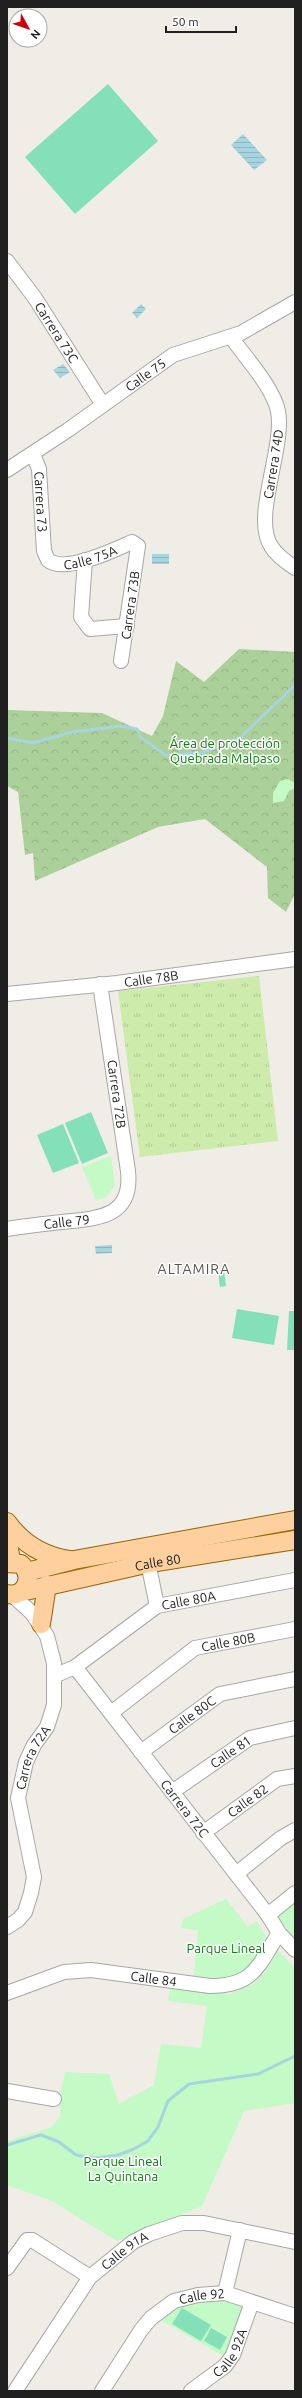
<svg xmlns="http://www.w3.org/2000/svg" width="302" height="2398" font-family="Ubuntu,sans-serif">
	<defs>
		<pattern id="grass-tufts" width="24" height="20" patternUnits="userSpaceOnUse"><rect width="24" height="20" fill="#cdebab"/><path d="M3 7l-1-3M5 7V3M7 7l1-3M15 17l-1-3M17 17v-4M19 17l1-3" fill="none" stroke="#b0c993"/></pattern>
		<pattern id="forest-crowns" width="20" height="18" patternUnits="userSpaceOnUse"><rect width="20" height="18" fill="#acd09a"/><path d="M2 6a3 3 0 1 1 6 0M12 15a3 3 0 1 1 6 0" fill="none" stroke="#94b284"/></pattern>
		<pattern id="water-rules" width="6" height="5" patternUnits="userSpaceOnUse"><rect width="6" height="5" fill="#a6d4df"/><path d="M0 2.5h6" fill="none" stroke="#8fb6bf"/></pattern>
	</defs>
	<rect width="100%" height="100%" fill="#f0ede6"/>
	<polygon fill="url(#grass-tufts)" points="259,976 278,1141 140,1157 118,991"/>
	<polygon fill="url(#forest-crowns)" points="239,649 295,652 295,894 286,912 268,898 267,867 205,819 158,827 35,881 33,853 25,855 18,792 7,786 7,710 102,713 152,736 163,716 176,661 204,682"/>
	<g fill="#c3fac5">
		<polygon points="288,779 295,783 295,788 289,791 284,801 273,803 273,793 280,781"/>
		<polygon points="111,1156 115,1185 106,1197 96,1200 82,1167"/>
		<path d="M 226,1899 L 248,1927 L 257,1921 L 267,1939 C 252,1976 232,1984 194,1975 L 198,1930 L 181,1928 L 183,1919 Z"/>
		<polygon points="295,1900 295,1939 276,1915"/>
		<polygon points="278,1950 295,1968 295,2103 244,2111 202,2206 117,2241 52,2201 7,2185 7,2141 52,2127 61,2115 59,2101 65,2072 109,2074 119,2104 154,2085 161,2044 201,2048 207,2006 168,2001 171,1982 229,1994 252,1985 266,1971"/>
		<path d="M 223,2300 L 246,2305 L 225,2357 L 157,2318 C 180,2302 196,2301 223,2300 Z"/>
	</g>
	<g fill="#83e0b8">
		<polygon points="108,84 158,141 75,214 25,157"/>
		<polygon points="91,1112 108,1153 82,1164 65,1123"/>
		<polygon points="63,1124 79,1163 53,1173 37,1135"/>
		<polygon points="224,1271 226,1286 220,1287 218,1272"/>
		<polygon points="237,1309 279,1316 274,1345 232,1338"/>
		<polygon points="289,1311 295,1311 295,1350 287,1350"/>
		<polygon points="182,2308 211,2325 201,2341 172,2324"/>
		<polygon points="211,2328 227,2337 220,2350 204,2341"/>
	</g>
	<g fill="url(#water-rules)">
		<polygon points="243,134 267,160 254,170 231,145"/>
		<polygon points="141,304 146,309 137,318 132,313"/>
		<polygon points="63,364 70,372 60,378 53,370"/>
		<rect x="152" y="554" width="17" height="10"/>
		<polygon points="112,1245 112,1253 96,1254 95,1246"/>
	</g>
	<g fill="none" stroke-linecap="round" stroke-linejoin="round">
		<g stroke="#a6d4df" stroke-width="3">
			<polyline points="7,738 33,743 72,732 121,726 137,729 140,737 165,755 201,753 241,737 295,685"/>
			<polyline points="7,2145 41,2135 59,2142 76,2155 96,2158 118,2155 134,2149 148,2141 158,2127 168,2101 189,2084 258,2074 295,2056"/>
		</g>
		<defs>
			<g id="minor">
				<path id="s1" d="M 7,261 L 35,298 L 103,405"/>
				<path d="M 231,337 C 245,357 273,387 278,411 C 285,448 252,517 271,546 C 276,555 286,562 295,568"/>
				<path id="s2" d="M 33,454 L 39,469 L 44,551 L 48,560 C 65,574 114,550 132,542 L 138,546 L 121,661"/>
				<path id="s3" d="M 7,470 L 68,430 L 173,355 L 241,333 L 295,302"/>
				<polyline points="85,560 81,617 90,629 127,626"/>
				<path id="s4" d="M 7,994 L 117,983 L 295,959"/>
				<path id="s5" d="M 7,1229 C 25,1226 44,1224 62,1222 C 98,1218 133,1218 128,1171 L 100,984"/>
				<polyline points="146,1553 157,1606"/>
				<path id="s6" d="M 75,1667 L 268,1915 L 279,1933 L 295,1950"/>
				<path id="s7" d="M 54,1676 L 75,1667 L 157,1606 L 295,1580"/>
				<path id="s8" d="M 111,1713 L 195,1648 L 295,1629"/>
				<path id="s9" d="M 141,1752 L 220,1694 L 295,1679"/>
				<path id="s10" d="M 172,1792 L 250,1738 L 295,1728"/>
				<path id="s11" d="M 203,1833 L 277,1779 L 295,1776"/>
				<polyline points="236,1874 281,1838 295,1830"/>
				<polyline points="268,1915 295,1893"/>
				<path id="s12" d="M 7,1927 L 18,1920 L 25,1912 L 31,1893 L 34,1877 L 18,1798 L 26,1762 L 34,1745 L 47,1727 L 54,1705 L 54,1663 L 47,1636 L 32,1613 L 11,1594"/>
				<path id="s13" d="M 7,1993 L 64,1972 L 91,1970 L 210,1986 C 254,1986 258,1966 279,1933"/>
				<polyline points="7,2091 54,2099"/>
				<polyline points="7,2268 27,2240 32,2240 90,2277"/>
				<polyline points="225,2293 240,2230"/>
				<path id="s14" d="M 15,2391 L 90,2277 L 133,2242 L 149,2234 L 182,2223 L 204,2223 L 295,2242"/>
				<path id="s15" d="M 102,2391 L 141,2330 L 151,2318 L 174,2301 L 198,2295 L 225,2293 L 295,2316"/>
				<path id="s16" d="M 191,2391 L 225,2366 L 233,2355 L 252,2302"/>
			</g>
			<g id="major">
				<path d="M 7,1522 C 22,1543 43,1556 69,1560"/>
				<polyline points="7,1535 11,1562"/>
				<path d="M 7,1563 L 21,1564 C 34,1576 26,1598 7,1594"/>
				<polyline points="27,1572 74,1560 295,1520"/>
				<path id="s17" d="M 21,1592 L 150,1563 L 295,1540"/>
				<polyline points="41,1624 47,1585"/>
			</g>
		</defs>
		<use href="#minor" stroke="#a7a7a7" stroke-width="16"/>
		<use href="#major" stroke="#9b6200" stroke-width="20"/>
		<use href="#minor" stroke="#fff" stroke-width="14"/>
		<use href="#major" stroke="#fdd09e" stroke-width="18"/>
	</g>
	<g text-anchor="middle" stroke-width="3" stroke-linejoin="round" paint-order="stroke">
		<g font-size="13" fill="#202020" stroke="#fff">
			<text dy="5" stroke="none"><textPath href="#s1" startOffset="87">Carrera 73C</textPath></text>
			<text dy="5" stroke="none"><textPath href="#s3" startOffset="168">Calle 75</textPath></text>
			<text transform="translate(273 464) rotate(-81)" y="5">Carrera 74D</text>
			<text dy="5" stroke="none"><textPath href="#s2" startOffset="49">Carrera 73</textPath></text>
			<text dy="5" stroke="none"><textPath href="#s2" startOffset="152">Calle 75A</textPath></text>
			<text transform="translate(130 605) rotate(-82)" y="5">Carrera 73B</text>
			<text dy="5" stroke="none"><textPath href="#s4" startOffset="145">Calle 78B</textPath></text>
			<text transform="translate(117 1094) rotate(82)" y="5">Carrera 72B</text>
			<text dy="5" stroke="none"><textPath href="#s5" startOffset="60">Calle 79</textPath></text>
			<text dy="5" stroke="none"><textPath href="#s17" startOffset="140">Calle 80</textPath></text>
			<text dy="5" stroke="none"><textPath href="#s7" startOffset="157">Calle 80A</textPath></text>
			<text dy="5" stroke="none"><textPath href="#s8" startOffset="140">Calle 80B</textPath></text>
			<text dy="5" stroke="none"><textPath href="#s9" startOffset="63">Calle 80C</textPath></text>
			<text dy="5" stroke="none"><textPath href="#s10" startOffset="71">Calle 81</textPath></text>
			<text dy="5" stroke="none"><textPath href="#s12" startOffset="184">Carrera 72A</textPath></text>
			<text dy="5" stroke="none"><textPath href="#s11" startOffset="55">Calle 82</textPath></text>
			<text dy="5" stroke="none"><textPath href="#s6" startOffset="179">Carrera 72C</textPath></text>
			<text dy="5" stroke="none"><textPath href="#s13" startOffset="151">Calle 84</textPath></text>
			<text dy="5" stroke="none"><textPath href="#s14" startOffset="180">Calle 91A</textPath></text>
			<text dy="5" stroke="none"><textPath href="#s15" startOffset="145">Calle 92</textPath></text>
			<text dy="5" stroke="none"><textPath href="#s16" startOffset="56">Calle 92A</textPath></text>
		</g>
		<g font-size="13" fill="#0a810f" stroke="#fff">
			<text x="225" y="748">Área de protección<tspan x="225" dy="15">Quebrada Malpaso</tspan></text>
			<text x="226" y="1953">Parque Lineal</text>
			<text x="123" y="2166">Parque Lineal<tspan x="123" dy="15">La Quintana</tspan></text>
		</g>
		<g font-size="14" letter-spacing="1" fill="#535353" stroke="#fff">
			<text x="194" y="1274">ALTAMIRA</text>
		</g>
	</g>
	<rect width="302" height="2398" fill="none" stroke="#202020" stroke-width="16"/>
	<g transform="translate(28 28) rotate(130)"><circle r="19" fill="#ffffff" stroke="#a6a6a6"/>
	<path d="M0-3L7 15L0 10L-7 15Z" fill="#cf0008"/>
	<text y="-6" font-size="11" font-weight="bold" text-anchor="middle" fill="#202020">N</text>
	</g>
	<path d="M166 26v6h70v-6" fill="none" stroke="#202020" stroke-width="2"/>
	<text x="172" y="26" font-size="12" fill="#202020" stroke="#ffffff" stroke-width="3" paint-order="stroke">50 m</text>
</svg>
